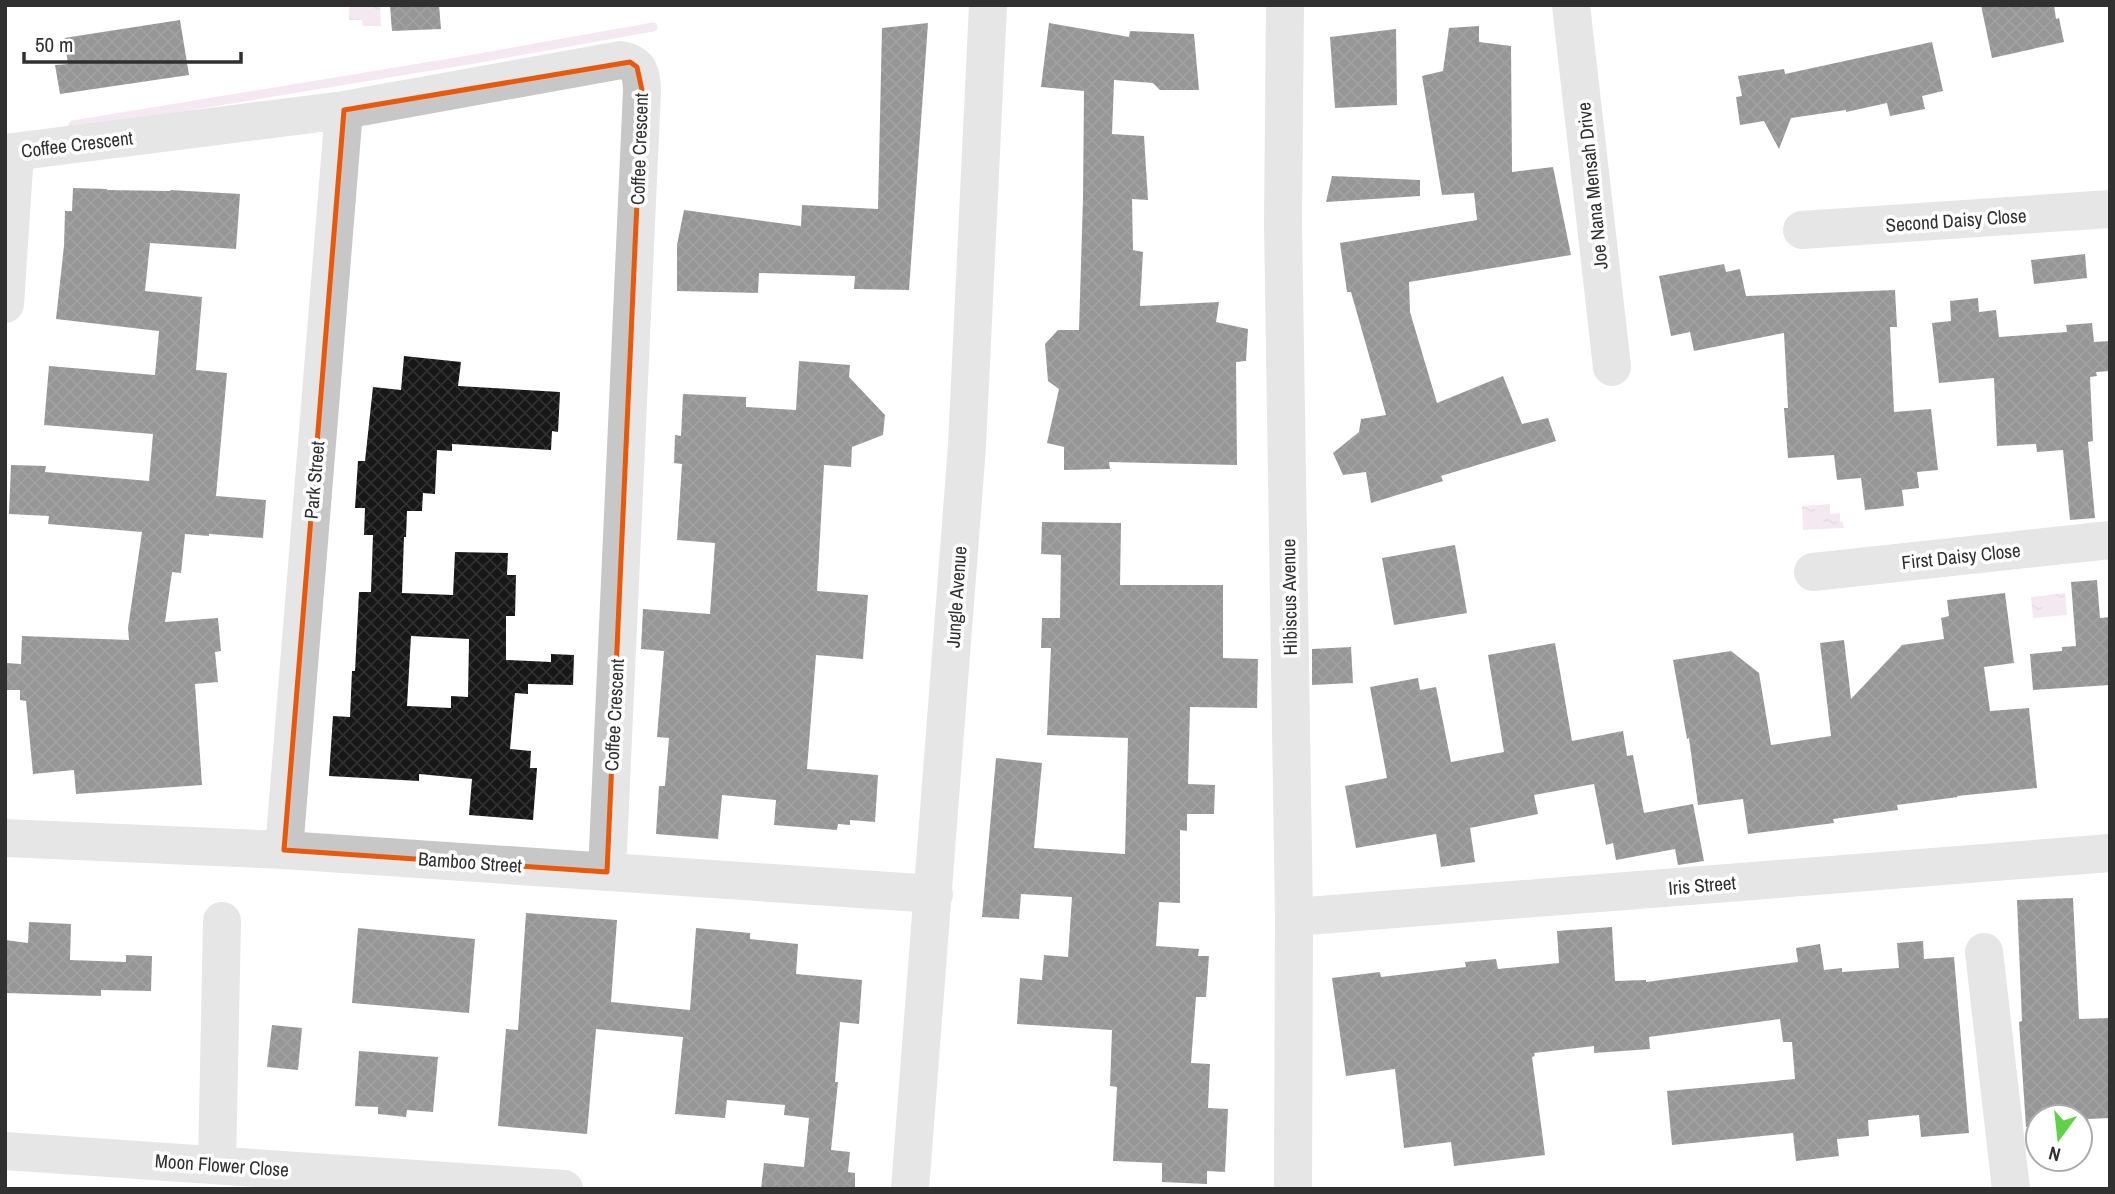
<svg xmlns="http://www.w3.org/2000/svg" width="2115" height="1194" font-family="'Archivo Narrow',sans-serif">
	<defs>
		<pattern id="water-ripples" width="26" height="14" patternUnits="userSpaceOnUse" patternTransform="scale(1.75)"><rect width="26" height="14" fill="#e9cee1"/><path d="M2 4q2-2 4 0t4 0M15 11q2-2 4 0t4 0" fill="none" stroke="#c8b1c1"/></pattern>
		<pattern id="building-cross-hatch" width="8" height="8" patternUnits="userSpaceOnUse" patternTransform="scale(1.75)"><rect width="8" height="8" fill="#171717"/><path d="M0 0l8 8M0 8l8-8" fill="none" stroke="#303030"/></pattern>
	</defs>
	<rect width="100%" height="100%" fill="#fff"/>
	<g fill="url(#water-ripples)">
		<polygon points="349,5 380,5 381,26 363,26 362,20 349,20"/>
		<polygon points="1830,504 1830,514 1840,513 1840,521 1843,522 1844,528 1803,530 1802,506"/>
		<polygon points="2065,593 2067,615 2033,618 2031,597"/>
	</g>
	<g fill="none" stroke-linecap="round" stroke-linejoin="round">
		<polyline stroke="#e9cee1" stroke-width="9" points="73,125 474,59 653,27"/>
	</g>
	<g fill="url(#building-cross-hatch)" fill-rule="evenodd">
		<polygon points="390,5 439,5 441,29 392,31"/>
		<polygon points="1981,5 2054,5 2056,19 2059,18 2064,42 1992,58"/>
		<polygon points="180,20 189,75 60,94 55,65 68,64 64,38"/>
		<polygon points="928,23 909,290 854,289 855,276 759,273 758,293 677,291 677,245 684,210 801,226 802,205 878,209 882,28"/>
		<polygon points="1049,23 1129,37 1130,31 1194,34 1199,90 1160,90 1153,83 1114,80 1112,134 1144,136 1148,200 1132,199 1133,250 1143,252 1140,306 1219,302 1216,322 1248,329 1246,361 1236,362 1237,465 1109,462 1110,469 1064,470 1064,447 1047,443 1059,389 1048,381 1045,344 1058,330 1079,330 1083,198 1084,91 1041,87"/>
		<polygon points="1479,26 1479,42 1511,46 1512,172 1553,167 1571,255 1409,282 1410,312 1437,403 1503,376 1522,424 1548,418 1556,441 1441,476 1443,481 1371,503 1366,472 1343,475 1333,453 1359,432 1361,419 1386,415 1351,292 1347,292 1340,243 1477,220 1474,193 1442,195 1422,76 1443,71 1449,28"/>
		<polygon points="1396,29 1397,105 1335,108 1330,37"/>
		<polygon points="1932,42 1943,91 1922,96 1925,109 1890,116 1887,103 1846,112 1846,110 1791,118 1779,149 1764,121 1740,125 1736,97 1742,96 1738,76 1784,69 1785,74"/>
		<polygon points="1332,176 1420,180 1420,196 1326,202"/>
		<polygon points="73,188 107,189 107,190 170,191 171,190 240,194 236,249 150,243 145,291 202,297 196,370 227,373 216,496 266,500 263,538 209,534 209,536 185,534 181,573 172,572 165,622 218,618 221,651 215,652 218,682 195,684 202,785 76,794 74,770 33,774 26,701 20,700 20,690 6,690 7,663 21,664 22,636 129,640 128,628 142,532 48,524 49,516 9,514 11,465 46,466 45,472 149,481 153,434 44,425 49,366 155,375 159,331 56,319 64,246 65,211 72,211"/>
		<polygon points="2085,254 2087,278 2034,284 2031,260"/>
		<polygon points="1724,264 1726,272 1740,269 1746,296 1895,290 1897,327 1890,327 1894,412 1931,409 1938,470 1917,472 1919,488 1902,490 1904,506 1865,510 1861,478 1837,480 1834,455 1788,458 1784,408 1788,408 1784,333 1694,351 1690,332 1671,336 1659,276"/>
		<polygon points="1978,298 1979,312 1996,310 1999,337 2067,332 2066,325 2092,323 2094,342 2110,341 2110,371 2096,372 2097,376 2090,377 2093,441 2088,442 2095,518 2070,520 2063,450 2037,452 2036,444 1997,446 1994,378 1939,383 1932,323 1951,321 1950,301"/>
		<path d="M 404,356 L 461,362 L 458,386 L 560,392 L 558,432 L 552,431 L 551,450 L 452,444 L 452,451 L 437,450 L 435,494 L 423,493 L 422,511 L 407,511 L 406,537 L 404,537 L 402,593 L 453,595 L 455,552 L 508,553 L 507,575 L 516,575 L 515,616 L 506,616 L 506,660 L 551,662 L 551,654 L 574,655 L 573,685 L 528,684 L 528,694 L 515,693 L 510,749 L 531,751 L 530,768 L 537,768 L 533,820 L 469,815 L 472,779 L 419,774 L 419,781 L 329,776 L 333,716 L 350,717 L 352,671 L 355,671 L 359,592 L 371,592 L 373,535 L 364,535 L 365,508 L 355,508 L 358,461 L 365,461 L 373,387 L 401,390 ZM 411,636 L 469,639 L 468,697 L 451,696 L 451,708 L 407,706 Z"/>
		<polygon points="799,361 850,365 849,377 885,415 883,435 852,447 851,467 824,465 817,591 868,595 863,659 816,655 807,769 878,775 875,822 850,820 850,825 838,824 837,830 774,825 776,800 722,795 718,839 656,834 659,786 665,786 669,738 657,737 664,651 641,649 643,609 710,614 715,543 677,540 682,464 674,463 675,435 681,436 683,394 746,397 746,407 796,410"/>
		<polygon points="1042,522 1121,523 1120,585 1223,585 1223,658 1258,659 1257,708 1190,707 1188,784 1215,785 1214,814 1187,814 1187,831 1180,830 1180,903 1159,902 1156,946 1199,949 1198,956 1209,956 1206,997 1196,997 1191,1063 1210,1064 1208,1108 1228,1109 1225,1172 1207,1171 1207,1184 1162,1182 1162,1163 1113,1161 1117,1087 1110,1086 1112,1030 1017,1024 1020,978 1042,980 1044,955 1068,957 1072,897 1021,894 1019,919 982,917 996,758 1042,763 1034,848 1125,854 1128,738 1047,735 1051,648 1041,648 1042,618 1060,618 1061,555 1041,554"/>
		<polygon points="1455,545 1467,613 1394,625 1382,558"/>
		<polygon points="2097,580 2100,618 2110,617 2110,685 2033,690 2030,654 2062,651 2062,647 2076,646 2071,582"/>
		<polygon points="2005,593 2014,663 1984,667 1990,711 2029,708 2037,788 1957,796 1958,797 1897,805 1898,810 1833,819 1834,823 1748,834 1743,799 1698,805 1689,738 1687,739 1673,660 1731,651 1759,673 1771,745 1831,736 1820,643 1844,640 1851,699 1902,645 1944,639 1941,618 1949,616 1947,600"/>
		<polygon points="1555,643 1572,741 1623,731 1627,756 1633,755 1644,813 1693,804 1704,861 1678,865 1675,849 1616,860 1613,843 1606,845 1594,784 1534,795 1538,814 1470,828 1475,862 1441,867 1436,834 1356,848 1345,786 1387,778 1370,687 1418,678 1420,690 1436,687 1451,762 1504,752 1488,655"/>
		<polygon points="1351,647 1353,683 1312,685 1312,649"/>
		<polygon points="2073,898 2079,1019 2110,1018 2110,1118 2088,1119 2089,1125 2080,1125 2080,1117 2038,1117 2038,1127 2026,1127 2019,1022 2022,1021 2017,900"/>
		<polygon points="526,913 617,920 611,1002 690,1010 696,928 750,933 750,939 798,944 796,974 862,980 859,1024 840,1022 835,1082 838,1082 831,1150 850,1152 848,1172 855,1173 855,1189 761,1189 764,1163 804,1167 809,1118 784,1115 785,1105 727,1100 725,1118 675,1114 683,1037 596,1029 587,1134 498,1126 506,1029 518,1030"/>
		<polygon points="29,922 71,924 70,960 126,962 126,955 152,956 151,991 101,990 101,996 5,993 5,940 28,943"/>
		<polygon points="1612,927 1615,981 1646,980 1646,982 1798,962 1796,948 1820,944 1824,970 1842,968 1842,972 1899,968 1897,943 1923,941 1924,959 1954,957 1969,1133 1921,1137 1919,1115 1868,1120 1869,1136 1837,1139 1839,1156 1796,1161 1793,1133 1672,1145 1667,1091 1795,1079 1792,1042 1783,1042 1780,1019 1649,1037 1650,1049 1594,1053 1594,1046 1534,1053 1535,1056 1532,1057 1545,1155 1454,1166 1451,1142 1404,1148 1395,1069 1346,1076 1332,978 1380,972 1381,977 1466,967 1465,962 1496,959 1498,969 1559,963 1557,931"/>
		<polygon points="358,928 475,939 469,1013 352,1003"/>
		<polygon points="272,1025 302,1028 298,1070 267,1067"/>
		<polygon points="359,1051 438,1057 433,1112 407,1110 406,1117 378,1114 378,1107 355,1106"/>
	</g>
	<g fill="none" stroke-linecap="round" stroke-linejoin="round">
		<g stroke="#c7c7c7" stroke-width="38">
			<polyline points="1285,5 1283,223 1294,917 1293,1189"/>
			<polyline points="1571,5 1612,367"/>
			<path d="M 5,153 L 344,110 L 621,60 C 640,64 641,73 642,90 L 607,872"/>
			<polyline points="1802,230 2110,209"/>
			<polyline points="5,304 15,152"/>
			<polyline points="1813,572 2110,540"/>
			<polyline points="5,838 284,850 934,894"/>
			<polyline points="284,850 344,110"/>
			<polyline points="1294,917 2110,853"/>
			<polyline points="1984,952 2011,1189"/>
			<polyline points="5,1151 564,1189"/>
			<polyline points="217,1165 222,921"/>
			<polyline points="910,1189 967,446 988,5"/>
		</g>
	</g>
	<path d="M0 0H2115V1194H0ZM 630,62 L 637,67 L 642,90 L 607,872 L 284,850 L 344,110 Z" fill="#fff" fill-opacity=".55" fill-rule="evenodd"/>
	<path fill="none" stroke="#e8590c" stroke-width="5" stroke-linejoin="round" d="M 630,62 L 637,67 L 642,90 L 607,872 L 284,850 L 344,110 Z"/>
	<g text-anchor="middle" stroke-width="7" stroke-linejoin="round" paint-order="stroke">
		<g font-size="19" fill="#303030" stroke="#fff">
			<text transform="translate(77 144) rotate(-7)" y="7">Coffee Crescent</text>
			<text transform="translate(639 149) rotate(-88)" y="7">Coffee Crescent</text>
			<text transform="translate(1592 186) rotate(-96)" y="7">Joe Nana Mensah Drive</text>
			<text transform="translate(1956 220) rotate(-4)" y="7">Second Daisy Close</text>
			<text transform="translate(314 480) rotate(-85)" y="7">Park Street</text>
			<text transform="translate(1961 556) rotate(-6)" y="7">First Daisy Close</text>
			<text transform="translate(956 597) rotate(-86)" y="7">Jungle Avenue</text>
			<text transform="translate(1289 597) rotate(-91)" y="7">Hibiscus Avenue</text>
			<text transform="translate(614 715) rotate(-87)" y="7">Coffee Crescent</text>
			<text transform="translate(470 862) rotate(4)" y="7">Bamboo Street</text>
			<text transform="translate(1702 885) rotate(-5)" y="7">Iris Street</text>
			<text transform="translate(222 1165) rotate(4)" y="7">Moon Flower Close</text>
		</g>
	</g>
	<rect width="2115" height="1194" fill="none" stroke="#303030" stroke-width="14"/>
	<g transform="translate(2059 1138) rotate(195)"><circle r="33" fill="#ffffff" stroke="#acacac" stroke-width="2"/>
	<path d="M0-5L12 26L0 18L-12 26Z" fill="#60d246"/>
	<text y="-10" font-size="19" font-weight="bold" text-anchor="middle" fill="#303030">N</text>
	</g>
	<path d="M24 52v10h217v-10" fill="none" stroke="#303030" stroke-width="3.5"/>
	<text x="35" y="52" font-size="21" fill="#303030" stroke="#ffffff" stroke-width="5" paint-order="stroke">50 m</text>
</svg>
